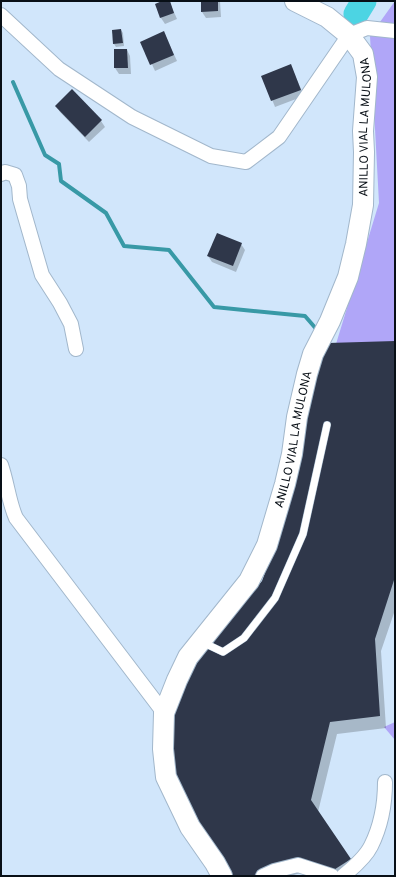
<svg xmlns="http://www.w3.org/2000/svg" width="396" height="877" font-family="Overpass,sans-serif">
	<rect width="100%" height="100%" fill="#d1e6fb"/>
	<g fill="#b0a6f8">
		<polygon points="395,1 395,342 336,344 379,203 370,36"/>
		<polygon points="395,722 395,740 384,727"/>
	</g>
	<g fill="#0003">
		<polygon points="164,1 169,1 177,19 165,24 161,18"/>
		<polygon points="202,1 220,1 221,17 206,18 202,12"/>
		<polygon points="349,23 355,23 357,26 357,31"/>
		<polygon points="121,30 123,33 124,46 116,47 114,44"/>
		<polygon points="167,39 177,61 155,71 142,42"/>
		<polygon points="127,50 130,56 131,74 119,74 115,68"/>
		<polygon points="291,66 304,96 275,107 263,76"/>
		<polygon points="56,106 101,121 105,127 89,142 60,112"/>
		<polygon points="241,244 245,250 236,272 212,262 208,256"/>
		<polygon points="395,342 395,610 381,651 386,728 337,734 318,812 357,872 350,876 304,872 290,876 228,876 263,582"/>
	</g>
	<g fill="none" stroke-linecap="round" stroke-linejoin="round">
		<polyline stroke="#3899a6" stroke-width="4" points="13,82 45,155 59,164 61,181 106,213 124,246 169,250 214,307 305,316 318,331"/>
		<polyline stroke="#4cd4e3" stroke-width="25" points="356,14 364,1"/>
	</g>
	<g fill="#2f374a">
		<polygon points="162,1 170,1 174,13 160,18 155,4"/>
		<polygon points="201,1 218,1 218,11 201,12"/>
		<polygon points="121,29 123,43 113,44 112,30"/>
		<polygon points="164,31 174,55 150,65 140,42"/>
		<polygon points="114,49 127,49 128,68 114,68"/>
		<polygon points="291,64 301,90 271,101 261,76"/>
		<polygon points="72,89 102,120 85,137 55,106"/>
		<polygon points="217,233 242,243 233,266 207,256"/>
		<polygon points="395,341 395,577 375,639 380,716 330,722 311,800 351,859 332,871 271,868 252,876 227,876 169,767 169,717 190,665 262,581 289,506 306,420 308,388 328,343"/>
	</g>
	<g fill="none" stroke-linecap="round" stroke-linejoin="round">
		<defs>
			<polyline id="lane" points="202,642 223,652 244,638 275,598 303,534 327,425"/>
			<g id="street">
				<polyline points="1,15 59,69 132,117 211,156 246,162 279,137 349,35 367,28 395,31"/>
				<polyline points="1,174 5,172 15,175 19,186 20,199 24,213 42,275 60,303 71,324 76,349"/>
				<path d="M 1,465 C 7,482 9,503 16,518 L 164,713"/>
				<polyline points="263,876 274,871 298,865 332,876"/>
				<path d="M 343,876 C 353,868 365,858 371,846 C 381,826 385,804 385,782"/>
			</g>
			<g id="secondary">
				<path id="s1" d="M 222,876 L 215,863 L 190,827 L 166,777 L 163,749 L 164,713 L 177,680 L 188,657 L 249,581 L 267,545 L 285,484 L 292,454 L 297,417 L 307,374 L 313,354 L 330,321 L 348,277 L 356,244 L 363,205 L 364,152 L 363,131 L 367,77 L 363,54 L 349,35 L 327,17 L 295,1"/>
			</g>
		</defs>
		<use href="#lane" stroke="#a2b7cb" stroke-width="8"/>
		<use href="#street" stroke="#a2b7cb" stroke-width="16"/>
		<use href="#secondary" stroke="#a2b7cb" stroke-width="22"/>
		<use href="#lane" stroke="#fff" stroke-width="7"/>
		<use href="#street" stroke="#fff" stroke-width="14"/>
		<use href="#secondary" stroke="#fff" stroke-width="20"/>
	</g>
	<g text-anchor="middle" stroke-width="4" stroke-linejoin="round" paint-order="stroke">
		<g font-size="12" fill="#080f16" stroke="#d1e6fb">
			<text dy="4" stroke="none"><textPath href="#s1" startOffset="810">ANILLO VIAL LA MULONA</textPath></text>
			<text dy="4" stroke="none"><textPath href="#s1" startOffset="486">ANILLO VIAL LA MULONA</textPath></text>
		</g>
	</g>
	<rect width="396" height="877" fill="none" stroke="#080f16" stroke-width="4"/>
</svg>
